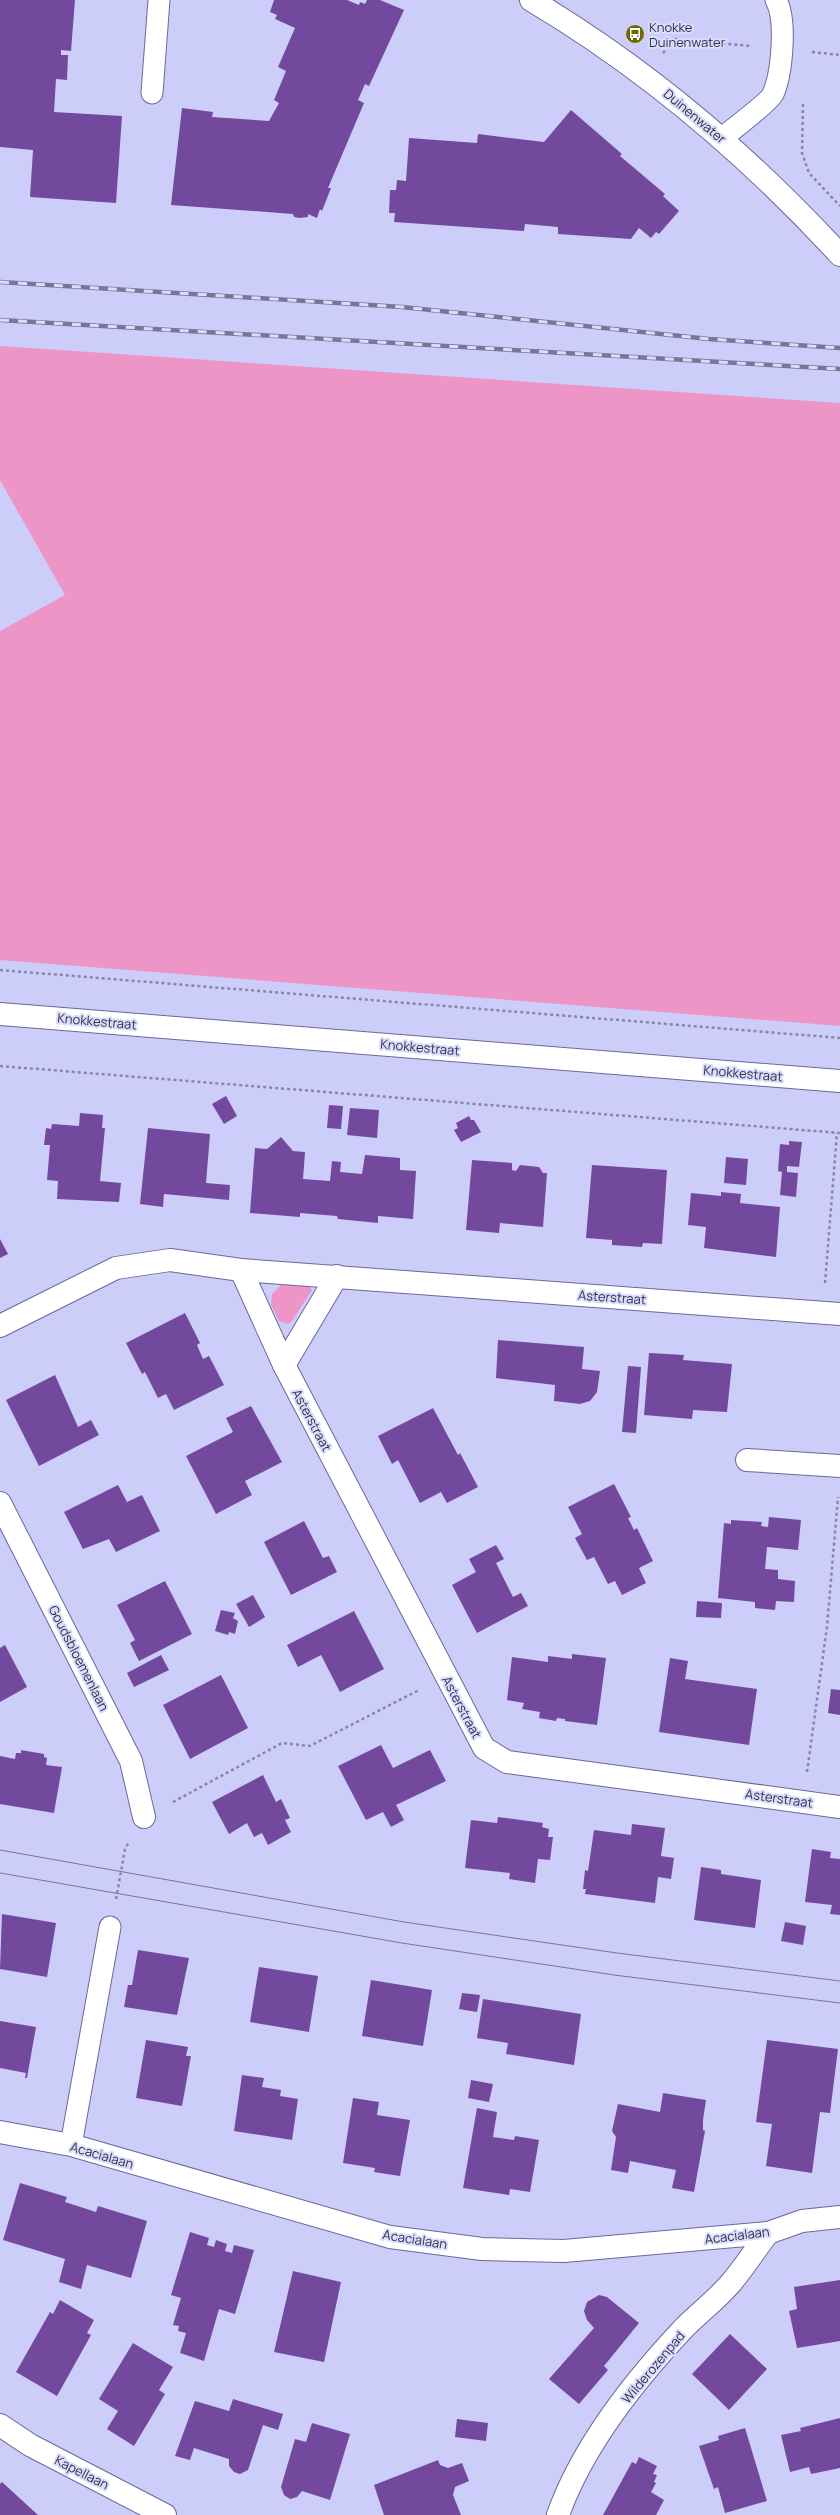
<svg xmlns="http://www.w3.org/2000/svg" width="840" height="2515" font-family="Manrope,sans-serif">
	<rect width="100%" height="100%" fill="#cdcdfa"/>
	<g fill="#ee95c8">
		<polygon points="0,346 840,403 840,1026 0,960 0,631 65,595 0,480"/>
		<polygon points="282,1284 308,1285 312,1290 292,1321 288,1324 279,1321 271,1305 272,1294"/>
	</g>
	<g fill="#73499e">
		<polygon points="0,0 75,0 71,51 61,50 61,55 68,55 67,80 56,79 54,112 122,116 116,203 30,197 33,150 0,147"/>
		<polygon points="274,0 347,0 359,5 360,2 365,4 367,0 380,0 404,10 369,86 365,84 358,100 364,103 328,188 331,188 322,211 320,209 317,218 308,214 308,217 300,218 294,217 293,214 171,205 182,108 213,112 212,117 269,121 279,103 274,100 286,71 278,67 295,28 275,19 277,15 270,12"/>
		<polygon points="571,110 622,154 620,156 665,194 663,196 679,211 659,234 656,232 651,238 639,228 631,239 558,234 558,227 525,224 524,231 394,222 395,213 389,213 390,190 396,190 397,180 406,181 409,138 477,143 478,134 544,142"/>
		<polygon points="226,1096 237,1116 224,1124 212,1104"/>
		<polygon points="329,1105 343,1106 341,1129 327,1128"/>
		<polygon points="350,1108 379,1110 377,1138 347,1135"/>
		<polygon points="80,1113 103,1115 102,1128 105,1128 100,1181 121,1183 119,1202 57,1199 58,1181 47,1180 50,1145 44,1145 46,1128 51,1129 52,1124 79,1126"/>
		<polygon points="469,1116 471,1120 474,1120 481,1132 461,1142 454,1130 458,1128 456,1123"/>
		<polygon points="148,1128 210,1134 206,1183 230,1185 229,1200 164,1194 163,1207 140,1204"/>
		<polygon points="281,1137 293,1151 305,1152 303,1179 330,1181 332,1161 341,1162 340,1172 362,1174 365,1155 400,1158 400,1170 416,1171 413,1219 378,1216 378,1223 338,1219 337,1216 300,1213 300,1217 250,1213 255,1148 267,1149"/>
		<polygon points="789,1141 802,1142 799,1167 787,1166 787,1172 798,1173 796,1197 780,1195 782,1172 778,1171 780,1144 789,1145"/>
		<polygon points="726,1157 748,1159 746,1185 724,1183"/>
		<polygon points="472,1160 512,1163 512,1170 516,1171 520,1165 539,1167 543,1173 547,1173 543,1227 500,1223 499,1233 466,1230"/>
		<polygon points="592,1165 667,1170 662,1244 643,1243 642,1247 612,1245 612,1240 586,1238"/>
		<polygon points="721,1192 741,1194 740,1203 780,1207 776,1257 704,1248 706,1227 688,1225 691,1193 721,1196"/>
		<polygon points="0,1239 8,1254 0,1258"/>
		<polygon points="185,1313 200,1343 197,1345 203,1359 209,1356 224,1385 174,1410 166,1394 158,1398 145,1372 142,1374 126,1343"/>
		<polygon points="498,1340 584,1347 582,1369 600,1371 597,1392 590,1401 580,1404 554,1401 555,1385 496,1378"/>
		<polygon points="649,1353 684,1355 683,1360 732,1364 727,1412 693,1410 692,1419 644,1415"/>
		<polygon points="628,1366 641,1367 636,1433 622,1432"/>
		<polygon points="55,1375 78,1427 91,1420 99,1435 39,1466 6,1400"/>
		<polygon points="251,1406 282,1462 245,1481 252,1495 216,1514 186,1456 233,1432 226,1418"/>
		<polygon points="433,1408 458,1455 460,1453 478,1487 447,1503 441,1492 420,1503 398,1460 392,1464 378,1436"/>
		<polygon points="614,1484 631,1517 628,1518 634,1530 637,1528 653,1561 639,1568 646,1583 622,1595 615,1581 608,1584 594,1557 587,1560 575,1538 582,1534 568,1507"/>
		<polygon points="118,1485 127,1502 142,1495 160,1531 116,1552 109,1539 83,1549 64,1512"/>
		<polygon points="769,1517 801,1520 798,1550 767,1547 765,1569 778,1570 778,1579 795,1581 794,1602 776,1601 775,1610 755,1608 755,1602 718,1598 724,1523 731,1524 731,1520 762,1522 761,1526 768,1527"/>
		<polygon points="304,1521 323,1558 329,1556 337,1572 291,1595 264,1542"/>
		<polygon points="496,1545 504,1559 496,1563 513,1597 521,1593 528,1606 477,1633 452,1585 476,1572 469,1559"/>
		<polygon points="165,1581 192,1634 139,1661 130,1643 135,1640 117,1605"/>
		<polygon points="253,1595 265,1617 249,1627 236,1604"/>
		<polygon points="697,1601 722,1603 721,1618 696,1617"/>
		<polygon points="221,1610 235,1613 233,1618 238,1621 235,1634 229,1632 228,1635 215,1631"/>
		<polygon points="354,1611 384,1669 340,1692 321,1655 298,1667 287,1645"/>
		<polygon points="5,1645 27,1687 0,1702 0,1648"/>
		<polygon points="572,1654 606,1658 597,1725 565,1721 565,1719 557,1718 556,1721 539,1718 540,1712 522,1709 524,1703 507,1700 512,1657 548,1662 548,1656 572,1659"/>
		<polygon points="161,1655 169,1670 134,1687 127,1673"/>
		<polygon points="670,1658 688,1661 685,1679 757,1689 749,1745 659,1732"/>
		<polygon points="221,1675 248,1728 190,1759 163,1705"/>
		<polygon points="831,1689 840,1690 840,1715 828,1713"/>
		<polygon points="381,1745 393,1768 430,1750 446,1781 396,1805 404,1820 391,1827 383,1812 366,1820 338,1766"/>
		<polygon points="21,1750 44,1754 44,1757 47,1758 46,1765 62,1767 54,1813 0,1804 0,1756 15,1759 16,1753 21,1753"/>
		<polygon points="263,1775 276,1802 281,1799 290,1818 285,1820 291,1832 268,1845 262,1833 254,1837 247,1823 229,1834 212,1802"/>
		<polygon points="498,1817 543,1823 542,1827 549,1829 548,1837 553,1837 550,1860 538,1859 535,1883 509,1879 510,1873 465,1868 471,1820 497,1823"/>
		<polygon points="632,1824 665,1828 661,1856 674,1858 671,1879 658,1877 655,1903 585,1894 586,1889 583,1889 585,1870 588,1871 594,1830 631,1835"/>
		<polygon points="812,1849 831,1852 830,1858 840,1859 840,1915 830,1914 832,1905 805,1902"/>
		<polygon points="701,1867 721,1870 721,1874 761,1880 755,1928 694,1920"/>
		<polygon points="2,1914 56,1923 47,1977 0,1969"/>
		<polygon points="785,1922 806,1926 803,1945 781,1941"/>
		<polygon points="138,1950 189,1958 177,2015 124,2007 128,1985 132,1985"/>
		<polygon points="259,1967 318,1976 309,2032 250,2022"/>
		<polygon points="371,1980 432,1990 423,2046 362,2036"/>
		<polygon points="462,1993 480,1995 477,2012 459,2009"/>
		<polygon points="483,1999 581,2014 574,2065 506,2054 508,2043 477,2038"/>
		<polygon points="0,2021 36,2027 27,2078 25,2078 26,2073 0,2068"/>
		<polygon points="146,2040 188,2047 186,2056 191,2056 182,2106 136,2098"/>
		<polygon points="767,2040 838,2049 830,2113 820,2112 812,2173 766,2166 772,2124 756,2122"/>
		<polygon points="242,2075 264,2078 262,2087 281,2090 280,2096 298,2099 292,2140 234,2131"/>
		<polygon points="471,2080 493,2084 489,2102 468,2098"/>
		<polygon points="663,2093 706,2100 703,2120 703,2130 705,2131 694,2192 672,2188 676,2170 630,2161 628,2173 611,2170 616,2137 612,2131 618,2104 660,2112"/>
		<polygon points="353,2098 379,2102 377,2115 410,2120 400,2176 374,2172 375,2168 343,2163"/>
		<polygon points="477,2108 497,2112 493,2137 514,2140 515,2136 539,2140 530,2192 510,2189 509,2195 463,2188"/>
		<polygon points="20,2183 67,2197 65,2202 96,2212 98,2206 147,2221 131,2278 87,2265 81,2289 59,2282 65,2259 3,2240"/>
		<polygon points="190,2232 209,2238 207,2245 214,2247 216,2240 227,2244 225,2251 232,2253 234,2245 254,2250 235,2314 219,2309 204,2361 180,2353 186,2333 178,2331 179,2326 173,2325 181,2298 171,2295"/>
		<polygon points="293,2271 341,2282 324,2362 274,2352"/>
		<polygon points="840,2280 840,2341 797,2348 789,2311 797,2309 794,2287"/>
		<polygon points="599,2295 607,2297 639,2323 604,2366 608,2370 579,2404 549,2379 594,2328 587,2320 584,2311 587,2302"/>
		<polygon points="60,2300 94,2320 87,2333 91,2335 57,2396 16,2372 50,2312 53,2314"/>
		<polygon points="730,2334 767,2369 729,2410 692,2374"/>
		<polygon points="133,2343 173,2367 159,2390 165,2394 134,2446 107,2429 118,2411 99,2399"/>
		<polygon points="233,2399 283,2414 278,2430 263,2425 248,2470 240,2474 234,2472 229,2466 229,2459 194,2448 190,2460 175,2456 195,2401 229,2411"/>
		<polygon points="840,2418 840,2468 811,2474 809,2467 790,2472 781,2435 801,2431 800,2428"/>
		<polygon points="457,2419 488,2423 486,2441 455,2437"/>
		<polygon points="312,2423 350,2434 330,2500 302,2491 297,2497 290,2499 284,2495 281,2487 295,2439 306,2442"/>
		<polygon points="745,2428 767,2501 725,2513 718,2487 714,2489 699,2446 719,2440 718,2436"/>
		<polygon points="639,2457 657,2466 653,2474 657,2475 654,2482 656,2483 651,2492 664,2500 656,2515 603,2515 632,2462 636,2464"/>
		<polygon points="438,2460 440,2465 448,2468 462,2463 469,2481 455,2487 453,2495 461,2515 384,2515 374,2485"/>
		<polygon points="2,2482 38,2515 0,2515 0,2484"/>
	</g>
	<g fill="none" stroke-linecap="round" stroke-linejoin="round">
		<defs>
			<g id="service">
				<polyline points="152,93 159,0"/>
				<path d="M 722,138 C 731,131 770,101 773,94 C 782,74 787,19 776,0"/>
				<polyline points="71,2145 110,1927"/>
			</g>
			<g id="minor">
				<path d="M 531,0 C 647,69 749,156 840,255"/>
				<polyline points="241,1270 284,1365 484,1748 507,1762 840,1807"/>
				<polyline points="0,1326 116,1268 170,1260 241,1270 840,1314"/>
				<polyline points="284,1365 337,1276"/>
				<polyline points="747,1460 840,1466"/>
				<polyline points="0,1503 131,1761 144,1817"/>
				<polyline points="0,2132 71,2145 390,2237 482,2249 564,2251 768,2233 802,2221 840,2217"/>
				<polyline points="0,2425 30,2445 165,2515"/>
				<path d="M 558,2515 C 582,2447 635,2380 684,2328 C 699,2313 716,2300 730,2284 C 744,2268 755,2250 768,2233"/>
			</g>
			<polyline id="tertiary" points="0,1014 840,1081"/>
		</defs>
		<use href="#service" stroke="#6a689b" stroke-width="23"/>
		<use href="#minor" stroke="#6a689b" stroke-width="24"/>
		<use href="#tertiary" stroke="#6a689b" stroke-width="24"/>
		<g stroke="#8686a9" stroke-width="2.5" stroke-dasharray="3 3" stroke-linecap="butt">
			<polyline points="812,52 840,55"/>
			<polyline points="663,53 675,39 751,46"/>
			<polyline points="803,104 802,153 809,173 840,206"/>
			<polyline points="0,970 840,1038"/>
			<polyline points="0,1066 840,1133"/>
			<polyline points="825,1283 837,1133"/>
			<polyline points="807,1772 827,1627 838,1497"/>
			<polyline points="173,1802 282,1743 310,1746 419,1690"/>
			<polyline points="116,1899 125,1849 129,1842"/>
		</g>
		<use href="#service" stroke="#fff" stroke-width="21"/>
		<use href="#minor" stroke="#fff" stroke-width="22"/>
		<use href="#tertiary" stroke="#fff" stroke-width="22"/>
		<g stroke="#767696" stroke-width="1">
			<polyline points="0,1850 404,1922 617,1953 840,1981"/>
			<polyline points="0,1873 402,1943 614,1975 840,2003"/>
		</g>
		<defs>
			<g id="rail">
				<polyline points="0,282 402,307 709,339 840,348"/>
				<polyline points="0,320 840,369"/>
			</g>
		</defs>
		<use href="#rail" stroke="#767696" stroke-width="4.5"/>
		<use href="#rail" stroke="#dbdbfd" stroke-width="3" stroke-dasharray="9" stroke-linecap="butt"/>
	</g>
	<defs>
		<symbol id="bus-disc" viewBox="-11 -11 22 22"><circle r="9.5" fill="#706800" stroke="#dbdbfd"/><path d="M-5-6H5V4H4V6H2V4H-2V6H-4V4H-5ZM-3.5-4V0h7V-4ZM-3.5 1.2v1.5H-2V1.2ZM2 1.2v1.5H3.5V1.2Z" fill="#fff"/></symbol>
	</defs>
	<g fill-rule="evenodd">
		<use href="#bus-disc" x="624" y="23" width="22" height="22"/>
	</g>
	<g text-anchor="middle" stroke-width="4" stroke-linejoin="round" paint-order="stroke">
		<g font-size="13" fill="#303046" stroke="#dbdbfd" text-anchor="start">
			<text x="649" y="32">Knokke<tspan x="649" dy="15">Duinenwater</tspan></text>
		</g>
		<g font-size="13" fill="#303046" stroke="#dbdbfd">
			<text transform="translate(695 116) rotate(40)" y="5">Duinenwater</text>
			<text transform="translate(97 1021) rotate(5)" y="5">Knokkestraat</text>
			<text transform="translate(420 1047) rotate(5)" y="5">Knokkestraat</text>
			<text transform="translate(743 1073) rotate(5)" y="5">Knokkestraat</text>
			<text transform="translate(612 1297) rotate(4)" y="5">Asterstraat</text>
			<text transform="translate(312 1420) rotate(62)" y="5">Asterstraat</text>
			<text transform="translate(79 1658) rotate(63)" y="5">Goudsbloemenlaan</text>
			<text transform="translate(462 1707) rotate(62)" y="5">Asterstraat</text>
			<text transform="translate(779 1798) rotate(8)" y="5">Asterstraat</text>
			<text transform="translate(102 2155) rotate(16)" y="5">Acacialaan</text>
			<text transform="translate(737 2235) rotate(-7)" y="5">Acacialaan</text>
			<text transform="translate(415 2239) rotate(9)" y="5">Acacialaan</text>
			<text transform="translate(653 2367) rotate(-50)" y="5">Wilderozenpad</text>
			<text transform="translate(82 2472) rotate(27)" y="5">Kapellaan</text>
		</g>
	</g>
</svg>
